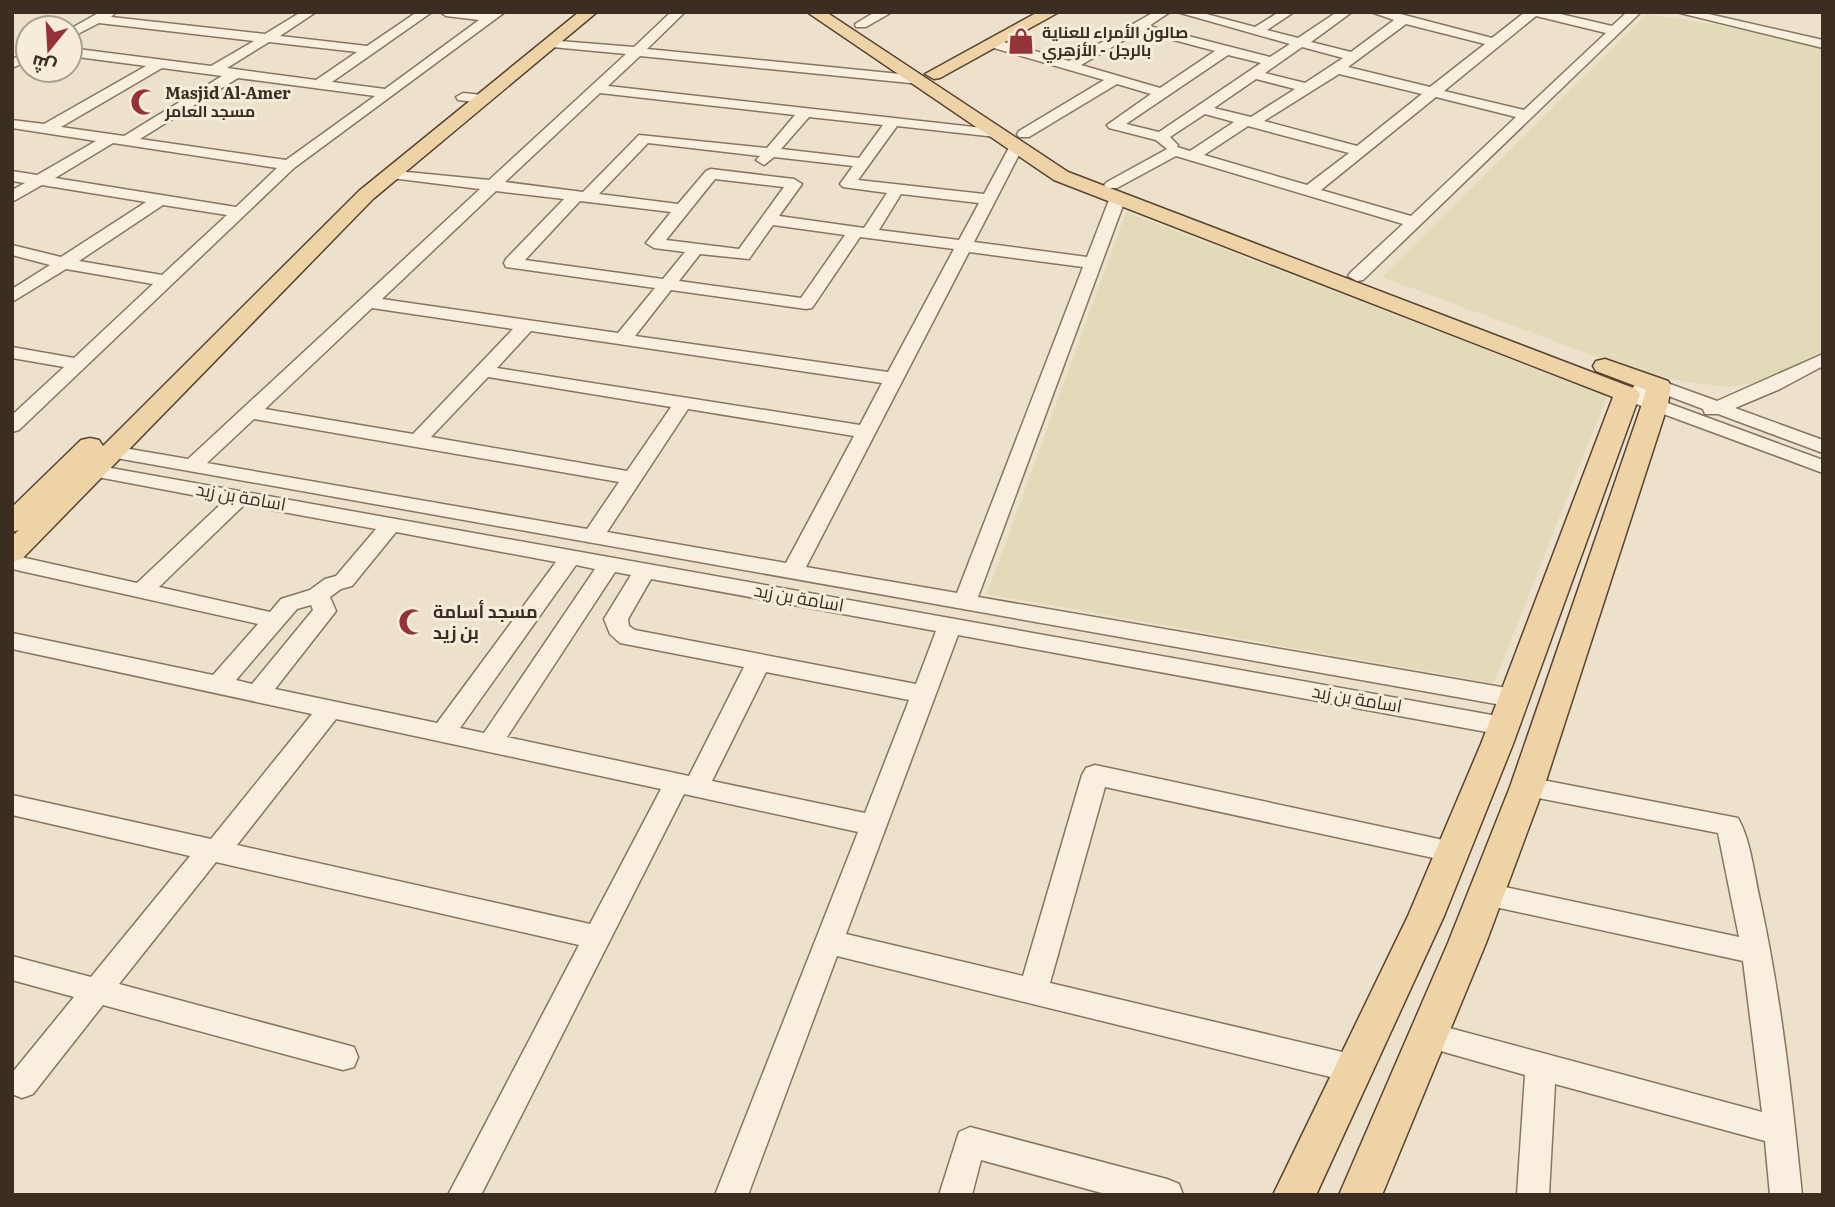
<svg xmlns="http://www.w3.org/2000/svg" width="1835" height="1207" font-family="Literata,Cairo,serif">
	<rect width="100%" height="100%" fill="#ede1cb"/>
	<g fill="#e2dab9">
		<polygon points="1647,14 1725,26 1823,48 1823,353 1762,382 1728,387 1687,382 1635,371 1382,277"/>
		<polygon points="1126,212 1607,396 1494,683 987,594"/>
	</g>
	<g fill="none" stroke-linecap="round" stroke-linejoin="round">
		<defs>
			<g id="minor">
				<path d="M 100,12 L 116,12 L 111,17 L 265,34 L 301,12 L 316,12 L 280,36 L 367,46 L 417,12 L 432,12 L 332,82 L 385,89 L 479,20 L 446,16 L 440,12 L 505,12 L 294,168 L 19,430 L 12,432 L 12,415 L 64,367 L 12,358 L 12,347 L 74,358 L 153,284 L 66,269 L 12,302 L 12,289 L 50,265 L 12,255 L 12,245 L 61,257 L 146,202 L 42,185 L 12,202 L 12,190 L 25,183 L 12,181 L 12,171 L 37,175 L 96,141 L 12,128 L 12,120 L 44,124 L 146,66 L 70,56 L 70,48 L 211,66 L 254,41 L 99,23 L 70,38 L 70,29 ZM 269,42 L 357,52 L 316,80 L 227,68 ZM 162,68 L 222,76 L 124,136 L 61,127 ZM 238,78 L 375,96 L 286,160 L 140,139 ZM 113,143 L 126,145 L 277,168 L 236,207 L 55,178 ZM 163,205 L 227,215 L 162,275 L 79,261 Z"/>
				<path d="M 671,12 L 685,12 L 647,49 L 920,76 L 927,80 L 920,84 L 640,56 L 608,86 L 1001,130 L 1003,133 L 1001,136 L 996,137 L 897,126 L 858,180 L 984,194 L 1011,144 L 1021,144 L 1023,147 L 974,242 L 1087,257 L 1109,200 L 1117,195 L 1125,200 L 978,597 L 1513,689 L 1522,692 L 1525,698 L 1522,704 L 1513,707 L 105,456 L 102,452 L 105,448 L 112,446 L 188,459 L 480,189 L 391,178 L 383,173 L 386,170 L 489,180 L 626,54 L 552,47 L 547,46 L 547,40 L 634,47 ZM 600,93 L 795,115 L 767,148 L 639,135 L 583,192 L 505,182 ZM 809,117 L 883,125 L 859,158 L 781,149 ZM 648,143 L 760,156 L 756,160 L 764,165 L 774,157 L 853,166 L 840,184 L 843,187 L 887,193 L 864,228 L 779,216 L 802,184 L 794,179 L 711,169 L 706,171 L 678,204 L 599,194 ZM 715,179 L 784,187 L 739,249 L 666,240 ZM 496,191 L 564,199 L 506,259 L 504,263 L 506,267 L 655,288 L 618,333 L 382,299 ZM 901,194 L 979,203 L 959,240 L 879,230 ZM 580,201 L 671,212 L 646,243 L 654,248 L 685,252 L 663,279 L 525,260 ZM 773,225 L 845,235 L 801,298 L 679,281 L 700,254 L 749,259 ZM 860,237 L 954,249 L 888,372 L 635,336 L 671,290 L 806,309 L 812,308 ZM 969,252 L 1083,267 L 957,593 L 806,567 ZM 372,308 L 513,329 L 413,434 L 265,409 ZM 531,331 L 882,383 L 860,425 L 497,368 ZM 488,377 L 671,407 L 627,471 L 431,437 ZM 688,409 L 854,436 L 786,563 L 607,532 ZM 254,419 L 619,482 L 587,529 L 207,463 Z"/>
				<polygon points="875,12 892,12 866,27 856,27 855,24"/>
				<path d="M 1154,12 L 1170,12 L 1149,26 L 1270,57 L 1290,44 L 1177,12 L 1199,12 L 1255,27 L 1279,12 L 1294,12 L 1267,30 L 1298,38 L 1337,12 L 1352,12 L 1311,42 L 1351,52 L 1394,20 L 1371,12 L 1393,12 L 1492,38 L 1525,12 L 1552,12 L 1612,26 L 1627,12 L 1641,12 L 1363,280 L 1357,281 L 1348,276 L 1351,272 L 1403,224 L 1176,156 L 1117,188 L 1107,188 L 1104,185 L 1107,182 L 1167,149 L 1156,140 L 1109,128 L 1107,125 L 1151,94 L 1117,84 L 1029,137 L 1019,137 L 1017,134 L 1019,131 L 1104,80 L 987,46 L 987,40 L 997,40 L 1069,61 ZM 1536,16 L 1606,33 L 1524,110 L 1444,91 ZM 1406,24 L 1485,44 L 1430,87 L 1348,67 ZM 1140,31 L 1215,51 L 1160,88 L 1081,65 ZM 1302,47 L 1343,58 L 1305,83 L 1265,73 ZM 1228,55 L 1261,63 L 1159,132 L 1126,124 ZM 1339,74 L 1422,94 L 1357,146 L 1264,121 ZM 1256,79 L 1295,89 L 1251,117 L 1214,108 ZM 1436,97 L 1516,117 L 1411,216 L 1321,190 ZM 1205,114 L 1234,122 L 1190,151 L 1177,147 L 1178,145 L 1170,137 ZM 1248,126 L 1349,153 L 1307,185 L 1204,155 Z"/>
				<polygon points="1676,12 1700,12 1823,40 1823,48"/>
				<polygon points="28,52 28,61 12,68 12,59"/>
				<polygon points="463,93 482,95 489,99 482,103 458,100 456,97"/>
				<polygon points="1823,354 1823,366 1780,389 1735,408 1823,440 1823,453 1718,414 1705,414 1703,409 1658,392 1646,395 1823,460 1823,473 1620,398 1617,394 1620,390 1632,389 1634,386 1659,380 1717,401"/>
				<path d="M 94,465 L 1503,717 L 1512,720 L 1515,726 L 1512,732 L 1503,735 L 958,635 L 846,934 L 1023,976 L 1082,775 L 1086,768 L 1095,765 L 1462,844 L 1466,851 L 1462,858 L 1452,862 L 1105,787 L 1050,983 L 1355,1055 L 1366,1059 L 1370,1069 L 1366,1079 L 1355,1083 L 837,956 L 748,1195 L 715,1195 L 858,832 L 684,794 L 481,1195 L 448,1195 L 579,945 L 216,862 L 119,984 L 343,1044 L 354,1047 L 358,1057 L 354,1067 L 343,1070 L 103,1005 L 33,1094 L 22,1098 L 12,1094 L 12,1073 L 74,997 L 12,980 L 12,956 L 91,977 L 190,856 L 12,815 L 12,795 L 211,839 L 312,714 L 12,649 L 12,633 L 213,675 L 258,624 L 12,569 L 12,555 L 137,583 L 224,501 L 87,475 L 84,471 L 87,467 ZM 244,505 L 376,529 L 336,576 L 325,579 L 310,590 L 281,599 L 270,612 L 159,587 ZM 396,532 L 556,562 L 437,723 L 275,689 L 336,611 L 330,597 L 341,589 L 352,586 ZM 576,565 L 595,569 L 484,733 L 460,728 ZM 615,572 L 631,575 L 604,619 L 610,634 L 620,643 L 744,667 L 689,776 L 507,737 ZM 651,579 L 936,631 L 916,684 L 635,630 L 629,626 L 628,619 ZM 311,605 L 313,610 L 252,684 L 236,680 L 297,609 ZM 766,672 L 909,700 L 865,813 L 712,781 ZM 336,719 L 661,789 L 590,924 L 237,845 Z"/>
				<path d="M 1527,777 L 1738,818 C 1751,841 1754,874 1760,900 C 1781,997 1792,1096 1802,1195 L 1770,1195 L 1765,1141 L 1555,1084 L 1549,1195 L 1517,1195 L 1525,1075 L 1416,1044 L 1412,1035 L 1416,1026 L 1427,1022 L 1762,1112 L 1743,961 L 1486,905 L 1476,902 L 1472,894 L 1476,886 L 1486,883 L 1739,937 L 1718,833 L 1518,794 L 1514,787 L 1518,780 Z"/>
				<polygon points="970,1127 1167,1179 1179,1184 1183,1195 1109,1195 981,1160 972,1195 939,1195 959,1132"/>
			</g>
			<g id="major">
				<polygon points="579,12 597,12 373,199 22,559 12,562 12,536 19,530 12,532 12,507 81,440 90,438 99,440 103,446 359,191"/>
				<polygon points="807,12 826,12 1068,172 1636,389 1640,394 1513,744 1444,916 1316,1195 1273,1195 1408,916 1481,744 1613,397 1054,180"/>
				<polygon points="1038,12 1059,12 940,78 934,79 925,74"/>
				<polygon points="1605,359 1668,381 1671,386 1668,404 1544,787 1486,943 1382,1195 1339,1195 1448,943 1510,787 1642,404 1646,390 1596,371 1593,366 1596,361"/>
			</g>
		</defs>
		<use href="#minor" stroke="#897460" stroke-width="3"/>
		<use href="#major" stroke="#584333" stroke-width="3"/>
		<use href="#minor" fill="#f8efde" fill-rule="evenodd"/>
		<use href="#major" fill="#edd3a6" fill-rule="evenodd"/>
	</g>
	<defs>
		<symbol id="shop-bare" viewBox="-9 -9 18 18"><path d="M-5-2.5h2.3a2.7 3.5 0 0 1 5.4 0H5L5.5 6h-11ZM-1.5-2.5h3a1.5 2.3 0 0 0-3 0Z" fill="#953338" stroke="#f5ecda" stroke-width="2.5" paint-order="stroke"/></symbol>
		<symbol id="mosque-bare" viewBox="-9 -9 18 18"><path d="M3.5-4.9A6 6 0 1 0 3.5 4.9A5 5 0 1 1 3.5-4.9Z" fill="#953338" stroke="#f5ecda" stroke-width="2.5" paint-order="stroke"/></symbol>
	</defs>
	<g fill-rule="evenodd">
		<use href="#shop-bare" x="1002" y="22" width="38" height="38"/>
		<use href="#mosque-bare" x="125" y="83" width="38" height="38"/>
		<use href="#mosque-bare" x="393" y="603" width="38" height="38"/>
	</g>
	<g text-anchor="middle" stroke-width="6" stroke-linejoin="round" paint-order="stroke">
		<g font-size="16" font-weight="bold" fill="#3b2d22" stroke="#f5ecda" text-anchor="start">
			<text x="1042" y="38">صالون الأمراء للعناية<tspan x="1042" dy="18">بالرجل - الأزهري</tspan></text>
			<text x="165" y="99">Masjid Al-Amer<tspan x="165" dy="18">مسجد العامر</tspan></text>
		</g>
		<g font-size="18" fill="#3b2d22" stroke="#f5ecda">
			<text transform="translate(241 497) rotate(10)" y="6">اسامة بن زید</text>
			<text transform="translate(799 598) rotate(10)" y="6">اسامة بن زید</text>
			<text transform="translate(1357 699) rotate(10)" y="6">اسامة بن زید</text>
		</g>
		<g font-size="18" font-weight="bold" fill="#3b2d22" stroke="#f5ecda" text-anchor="start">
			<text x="433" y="618">مسجد أسامة<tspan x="433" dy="21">بن زيد</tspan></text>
		</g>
	</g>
	<rect width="1835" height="1207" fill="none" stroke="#3b2d22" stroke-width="28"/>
	<g transform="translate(49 49) rotate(198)"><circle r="33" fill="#f5ecda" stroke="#aba090" stroke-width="2"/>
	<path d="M0-5L12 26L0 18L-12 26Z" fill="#953338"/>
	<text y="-10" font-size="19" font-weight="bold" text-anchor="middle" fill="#3b2d22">ش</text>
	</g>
</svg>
